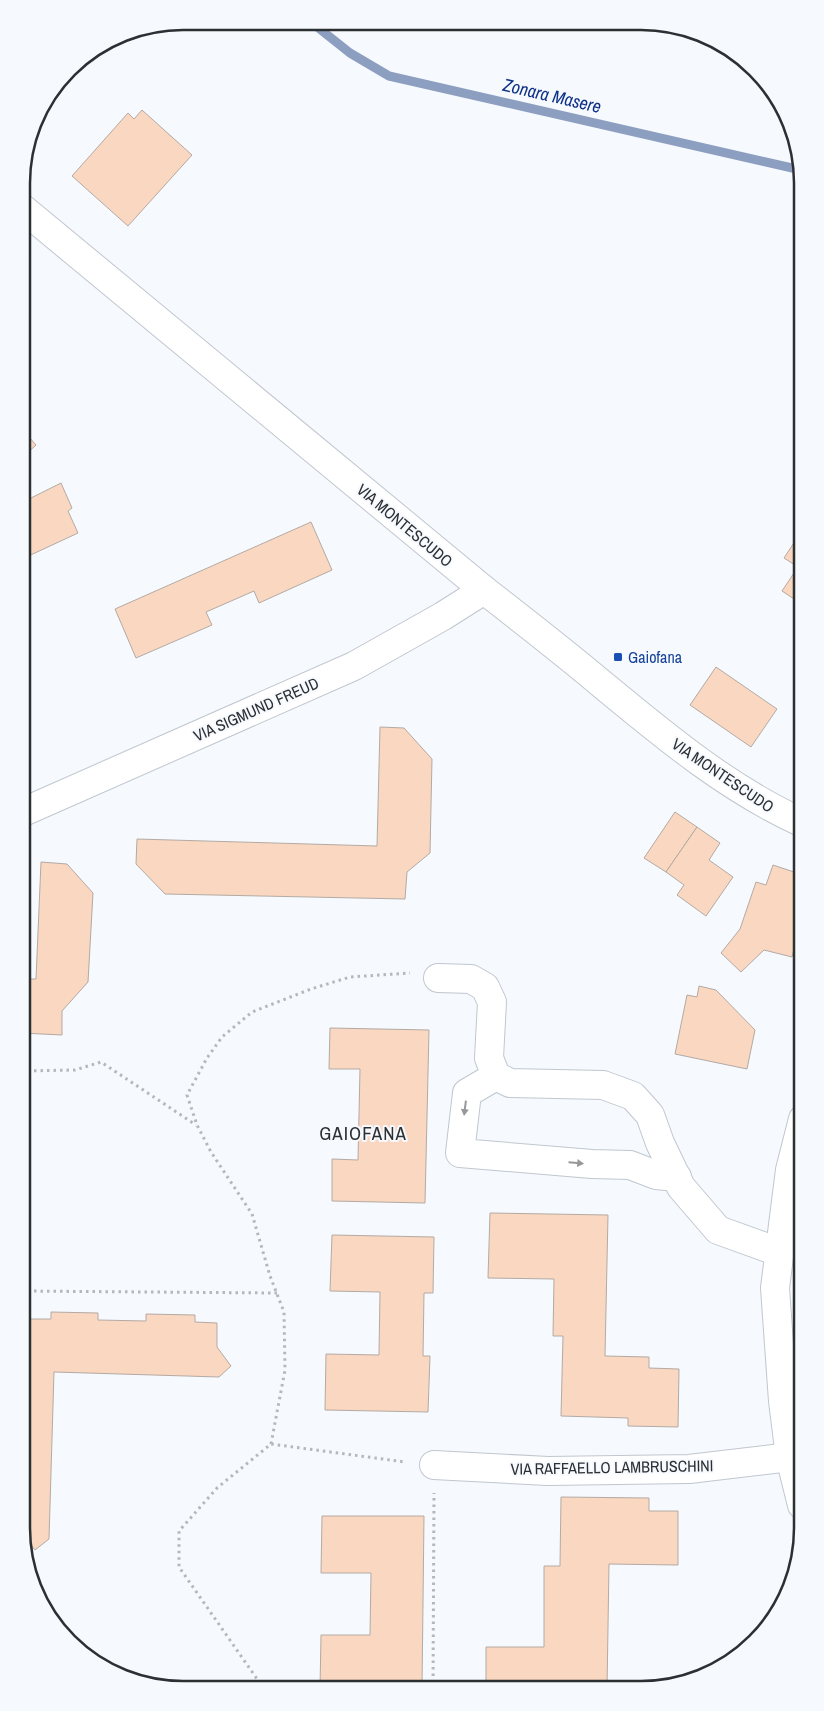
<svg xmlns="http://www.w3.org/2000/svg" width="824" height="1711" font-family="'Archivo Narrow',sans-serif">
	<rect width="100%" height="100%" fill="#f6f9fd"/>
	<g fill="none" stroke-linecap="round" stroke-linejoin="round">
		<polyline stroke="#8d9fc0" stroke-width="9" points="311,22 350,53 389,76 801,170"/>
	</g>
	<g fill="#f9d7c1" stroke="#b4aaa4">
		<polygon points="142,110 192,155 128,226 72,176 128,113 134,119"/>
		<polygon points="22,429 36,445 22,458"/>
		<polygon points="61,483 72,508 68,511 78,533 22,559 22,495 25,501"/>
		<polygon points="311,522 332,570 259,603 254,591 206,612 212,625 136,658 115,609"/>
		<polygon points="801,532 803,533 803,605 782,591 798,567 784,558"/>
		<polygon points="716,667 777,709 751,747 690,705"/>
		<polygon points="380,727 404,728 432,759 430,853 407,872 405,899 165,894 136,864 137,839 377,846"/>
		<polygon points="675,812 697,827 666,872 644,858"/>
		<polygon points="697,827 720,843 709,860 733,877 706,916 677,895 684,885 666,872"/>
		<polygon points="41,862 67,864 93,893 88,982 62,1011 62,1035 21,1033 21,979 36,979"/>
		<polygon points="773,865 803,875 803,947 795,945 792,957 764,950 741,972 721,953 740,929 756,882 766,885"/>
		<polygon points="699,986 716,990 755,1030 747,1069 675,1054 687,995 697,997"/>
		<polygon points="330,1028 429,1030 425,1203 332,1201 332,1159 358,1160 360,1069 329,1069"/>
		<polygon points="490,1213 608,1215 605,1356 649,1357 649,1368 679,1369 678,1427 628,1426 628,1418 561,1416 563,1336 553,1336 554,1279 488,1278"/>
		<polygon points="332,1235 434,1237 433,1293 424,1293 423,1356 430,1356 428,1412 325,1410 326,1354 379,1355 380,1292 330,1291"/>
		<polygon points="51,1312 98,1313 98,1320 146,1321 146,1314 195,1315 195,1322 217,1323 217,1347 231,1366 219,1377 54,1372 49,1539 35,1550 22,1535 21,1528 21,1341 25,1341 26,1319 51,1319"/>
		<polygon points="561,1497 649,1498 649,1511 678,1511 678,1565 609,1564 607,1690 486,1689 486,1647 544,1647 544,1566 560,1566"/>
		<polygon points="322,1516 424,1516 422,1689 320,1689 321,1635 370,1635 371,1573 321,1573"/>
	</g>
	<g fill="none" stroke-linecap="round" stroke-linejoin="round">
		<defs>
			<g id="minor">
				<path d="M 22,208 L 484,590 C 524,621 564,652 603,685 C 666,737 728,789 803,823"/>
				<polyline points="21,813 354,666 443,616 484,590"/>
				<polyline points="438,978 471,979 485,987 492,1002 489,1058 496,1076 510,1083 603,1085 633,1096 650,1115 660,1143 681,1187 718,1230 779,1252"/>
				<polyline points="496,1076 467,1093 460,1153 592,1164 630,1165 656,1175 677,1177"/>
				<polyline points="434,1465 548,1471 689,1469 790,1457"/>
				<polyline points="802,1505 790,1457 783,1401 775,1288 790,1170 803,1119"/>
			</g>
		</defs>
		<use href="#minor" stroke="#c0c7d0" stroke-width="30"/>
		<g stroke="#b4b7bb" stroke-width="3" stroke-dasharray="2.5 4" stroke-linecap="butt">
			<polyline points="21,1071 75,1070 101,1062 196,1125"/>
			<polyline points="21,1291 277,1293"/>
			<polyline points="271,1444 285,1370 284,1312 270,1276 252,1214 211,1152 197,1125 187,1095 207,1058 222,1037 252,1012 311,989 350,977 410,973"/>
			<polyline points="264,1689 179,1567 179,1531 217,1488 271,1444 405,1462"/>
			<polyline points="433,1689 434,1493"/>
		</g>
		<use href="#minor" stroke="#fff" stroke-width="28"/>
	</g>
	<defs><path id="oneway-solid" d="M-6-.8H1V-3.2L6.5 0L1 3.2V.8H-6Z" transform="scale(1.25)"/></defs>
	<g fill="#969899">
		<use href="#oneway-solid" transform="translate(465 1108) rotate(97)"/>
		<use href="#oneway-solid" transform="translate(576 1163) rotate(5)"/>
	</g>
	<rect fill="#1a4fb4" stroke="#f6f9fd" stroke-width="2" x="613" y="652" width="10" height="10" rx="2.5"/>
	<g text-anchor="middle" stroke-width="4" stroke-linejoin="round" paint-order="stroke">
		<g font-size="16" fill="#2d3033" stroke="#f6f9fd">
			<text transform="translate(405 525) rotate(40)" y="6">VIA MONTESCUDO</text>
			<text transform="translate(256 709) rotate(-24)" y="6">VIA SIGMUND FREUD</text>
			<text transform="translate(723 775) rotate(34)" y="6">VIA MONTESCUDO</text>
			<text transform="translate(612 1467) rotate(-1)" y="6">VIA RAFFAELLO LAMBRUSCHINI</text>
		</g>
		<g font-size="16" fill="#164399" stroke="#f6f9fd" text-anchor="start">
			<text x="628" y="663">Gaiofana</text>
		</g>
		<g font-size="18" font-style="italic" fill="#0f3288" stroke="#f6f9fd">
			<text transform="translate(552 96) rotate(13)" y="6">Zonara Masere</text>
		</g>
		<g font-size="19" letter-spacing="1" fill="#2d3033" stroke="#f6f9fd">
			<text x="363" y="1140">GAIOFANA</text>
		</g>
	</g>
	<path d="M0 0H824V1711H0ZM183 30H641A153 153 0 0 1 794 183V1528A153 153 0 0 1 641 1681H183A153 153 0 0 1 30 1528V183A153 153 0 0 1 183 30Z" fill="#f6f9fd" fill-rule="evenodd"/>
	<path fill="none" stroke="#2d3033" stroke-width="2.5" d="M183 30H641A153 153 0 0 1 794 183V1528A153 153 0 0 1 641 1681H183A153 153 0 0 1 30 1528V183A153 153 0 0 1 183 30Z"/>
</svg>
